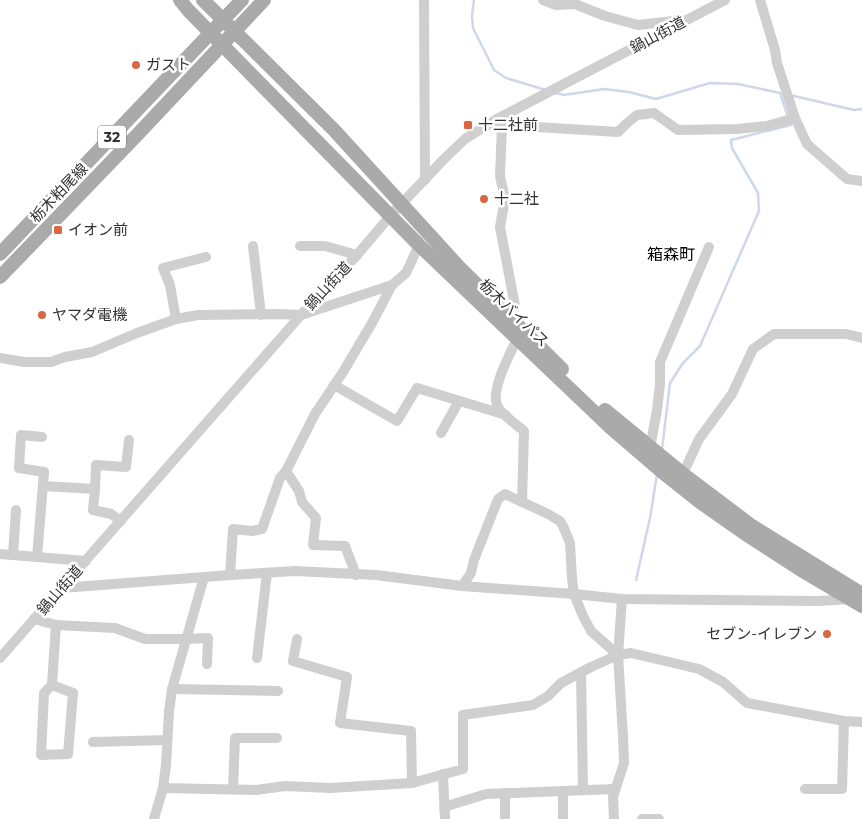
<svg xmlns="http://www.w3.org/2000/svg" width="862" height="819" font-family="Montserrat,'Noto Sans JP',sans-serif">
	<rect width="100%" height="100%" fill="#fff"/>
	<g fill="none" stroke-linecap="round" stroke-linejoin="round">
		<g stroke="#cfd7eb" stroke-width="2.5">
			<polyline points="474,0 472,15 473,28 494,70 506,78 546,90"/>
			<polyline points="556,93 564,95 604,89 629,92 656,99 710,83 738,84 780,93"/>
			<polyline points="780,93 788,117"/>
			<polyline points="790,95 854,110 862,109"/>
			<polyline points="662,449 670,383 683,363 700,346 759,211 758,193 732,148 731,140 791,125 790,122"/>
			<polyline points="636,580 650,518 657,474"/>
		</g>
		<g stroke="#cfcfcf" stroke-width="10">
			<polyline points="424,0 425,180"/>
			<polyline points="543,0 556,5 575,4 605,16 638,25 682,20"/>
			<polyline points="760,0 775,50 777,63 795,118 807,144 847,179 862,181"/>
			<polyline points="497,119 502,125 618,132 626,124 637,115 654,113 678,130 737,129 767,126 795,118"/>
			<polyline points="502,125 500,176 505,199 500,227 515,306 512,319"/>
			<polyline points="253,246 261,315"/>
			<polyline points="300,246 325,246 357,255"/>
			<polyline points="176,319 170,285 163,268 206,257"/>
			<path d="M 517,339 C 510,354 489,392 498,407 C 502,415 517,425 524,431 L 522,502"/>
			<polyline points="0,358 24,362 51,362 65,357 92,352 137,333 176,319 198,315 278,314 301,315 392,285"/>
			<polyline points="334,385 397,421 417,388 506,415"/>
			<polyline points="441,433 459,401"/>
			<polyline points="650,448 657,410 660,384 660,362 709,247"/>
			<polyline points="683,474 699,439 732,394 753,349 774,334 846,334 862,338"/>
			<polyline points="43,486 95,489 96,465 126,467 129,440"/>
			<polyline points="95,489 93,510 111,514 121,521"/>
			<polyline points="0,554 86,561"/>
			<polyline points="13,555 16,510"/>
			<polyline points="37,557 44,472 19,468 21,435 42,437"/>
			<polyline points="230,575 233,529 252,531 262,529 280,478 286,471"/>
			<polyline points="356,575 345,546 313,545 316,518 302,502 299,491 286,471 315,414 343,372 372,323 392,285 406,273 419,245"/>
			<polyline points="462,586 471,573 474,560 498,499 505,494 548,514 560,521 563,526 570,543 572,578 574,594 583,616 591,631 618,655"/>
			<polyline points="62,588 230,575 295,571 376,575 462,586 574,594 622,599 818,601 851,599"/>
			<polyline points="34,619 56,625 52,685 44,693 41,755 68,754 73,693 52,685"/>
			<polyline points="56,625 115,628 145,639 186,639 208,638 207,664"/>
			<polyline points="297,639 293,661 347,677 340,723 411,731 412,783"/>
			<polyline points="0,658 301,315 357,255 391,215 444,159 465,139 497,119 725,0"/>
			<polyline points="257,658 267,573"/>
			<polyline points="581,672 583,790"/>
			<polyline points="172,689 278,691"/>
			<polyline points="93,742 167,740"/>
			<polyline points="443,774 445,819"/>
			<polyline points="163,788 256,790 285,786 330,788 412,783 463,769 463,715 533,705 548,696 561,683 591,667 618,655 631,653 699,669 723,682 747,703 844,721 862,722"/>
			<polyline points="233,789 235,738 277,738"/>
			<polyline points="805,789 842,789 844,721"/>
			<polyline points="505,793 505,819"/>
			<polyline points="444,807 486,794 563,791"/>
			<polyline points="154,819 163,788 166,765 169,712 172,689 204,577"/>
			<polyline points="563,819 563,791 615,789"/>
			<polyline points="614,819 613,797 624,763 623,736 618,655 622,599"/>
			<polyline points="642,819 659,819"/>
		</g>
		<g stroke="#aaa" stroke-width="14">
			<polyline points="180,0 188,10 419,245 611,428 661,471 700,502 747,535 801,570 862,606"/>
			<polyline points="203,0 334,130 459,267 562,369"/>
			<polyline points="0,254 242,0"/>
			<polyline points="0,277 137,135 264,0"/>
			<polyline points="605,410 683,474 752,526 862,594"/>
		</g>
	</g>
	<g fill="#da6742" stroke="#fff" stroke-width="2">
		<circle cx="136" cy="65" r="5"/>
		<rect x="463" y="120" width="10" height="10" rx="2.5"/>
		<circle cx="484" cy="199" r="5"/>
		<rect x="53" y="225" width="10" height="10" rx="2.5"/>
		<circle cx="42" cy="315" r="5"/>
		<circle cx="827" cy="634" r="5"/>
	</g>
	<g text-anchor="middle" stroke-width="5" stroke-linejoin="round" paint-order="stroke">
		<rect fill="#fff" stroke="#707070" stroke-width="1" x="98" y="125.5" width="28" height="23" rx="4"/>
		<g font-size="14" font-weight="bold" fill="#323232">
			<text x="112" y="142">32</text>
		</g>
		<g font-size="15" fill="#323232" stroke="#fff">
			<text transform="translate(658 35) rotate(-28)" y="5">鍋山街道</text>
			<text transform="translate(59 193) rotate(-46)" y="5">栃木粕尾線</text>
			<text transform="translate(328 286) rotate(-47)" y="5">鍋山街道</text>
			<text transform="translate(514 313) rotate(44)" y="5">栃木バイパス</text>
			<text transform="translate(60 590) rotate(-49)" y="5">鍋山街道</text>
		</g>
		<g font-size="15" fill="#323232" stroke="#fff" text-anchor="start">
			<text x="146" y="70">ガスト</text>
			<text x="478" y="130">十二社前</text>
			<text x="494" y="204">十二社</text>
			<text x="68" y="235">イオン前</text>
			<text x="52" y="320">ヤマダ電機</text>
			<text x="817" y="639" text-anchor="end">セブン-イレブン</text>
		</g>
		<g font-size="16" fill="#000" stroke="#fff">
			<text x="671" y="260">箱森町</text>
		</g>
	</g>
</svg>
